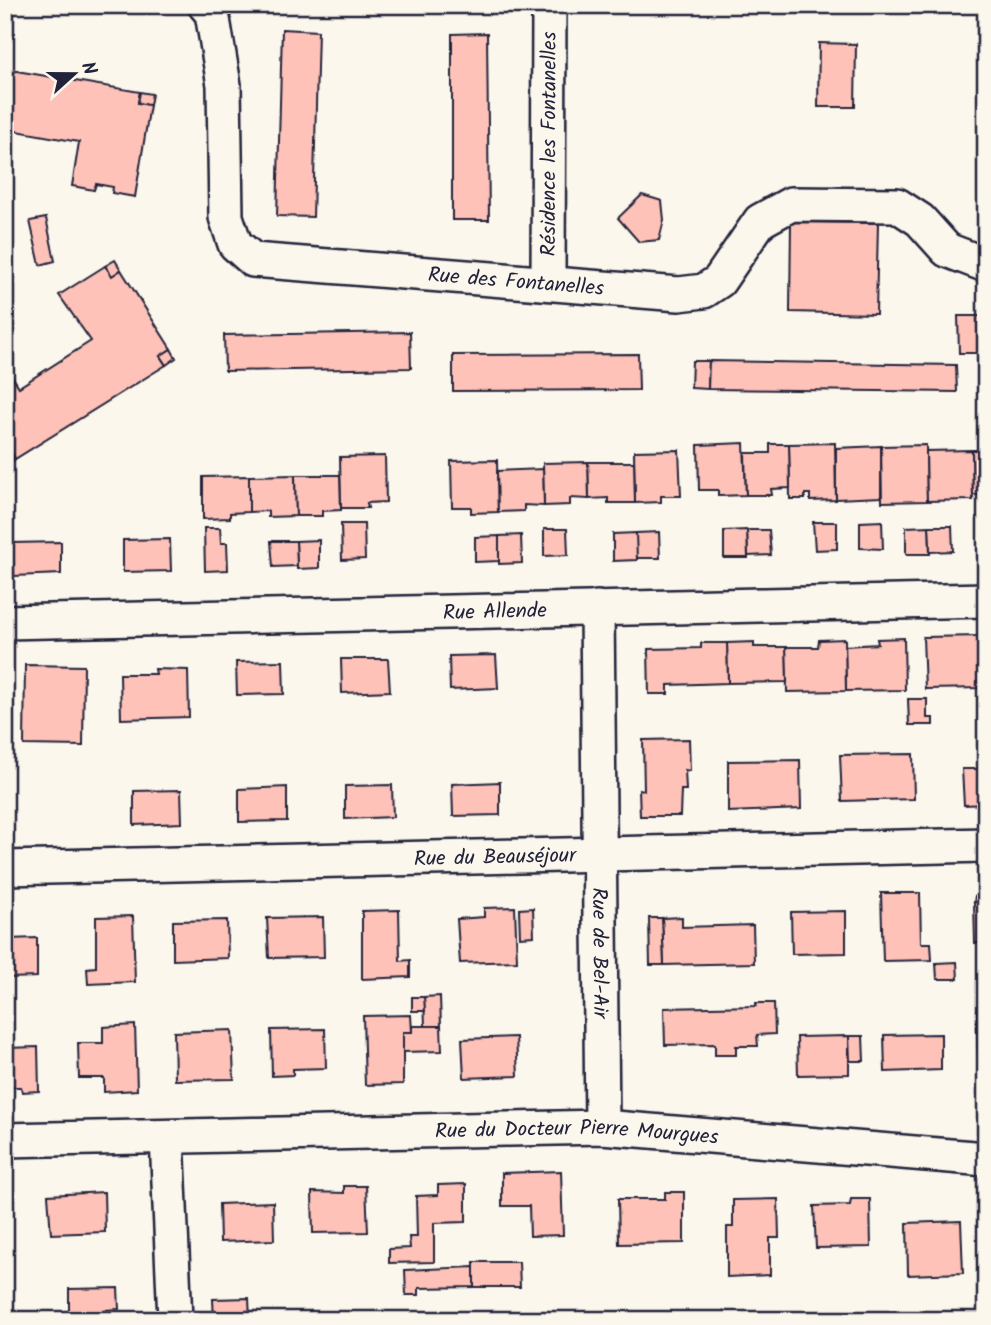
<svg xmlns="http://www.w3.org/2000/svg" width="991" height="1325" font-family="Kalam,sans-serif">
	<rect width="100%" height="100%" fill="#fbf7ec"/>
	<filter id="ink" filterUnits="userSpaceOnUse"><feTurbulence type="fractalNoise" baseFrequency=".0143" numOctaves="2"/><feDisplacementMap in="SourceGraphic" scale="14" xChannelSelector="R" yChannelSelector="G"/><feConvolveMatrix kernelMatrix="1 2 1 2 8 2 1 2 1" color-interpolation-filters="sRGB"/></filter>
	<g filter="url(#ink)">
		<g fill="#fec2b8" stroke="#22223b" stroke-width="2">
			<polygon points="282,29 318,31 313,217 277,216"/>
			<polygon points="487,33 489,220 452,220 452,34"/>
			<polygon points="819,43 856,44 855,107 818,107"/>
			<polygon points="5,69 140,92 138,103 150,105 135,197 112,193 113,187 96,184 94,190 72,186 79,142 5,129"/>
			<polygon points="140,92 152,94 150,105 138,103"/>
			<polygon points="642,195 662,201 664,220 659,240 639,242 618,218"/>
			<polygon points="46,218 55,261 40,265 30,221"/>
			<polygon points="791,222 878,223 876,314 790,312"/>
			<polygon points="115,260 121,270 112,276 105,266"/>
			<polygon points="105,266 112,276 121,270 171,349 160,356 166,365 15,459 10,450 5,453 5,365 19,387 91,341 59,295"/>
			<polygon points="958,316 986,316 986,353 959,353"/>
			<polygon points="410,332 411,368 225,371 224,335"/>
			<polygon points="171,349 176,358 166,365 160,356"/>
			<polygon points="638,354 639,390 453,391 453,355"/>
			<polygon points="692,361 709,361 708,389 691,388"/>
			<polygon points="709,361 956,365 957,392 708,389"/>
			<polygon points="744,443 746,495 718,496 718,490 699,490 698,445"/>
			<polygon points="835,443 836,500 810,501 810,494 805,494 805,499 790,499 789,444"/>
			<polygon points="770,444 789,444 790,488 771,489 772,495 746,495 745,453 770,453"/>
			<polygon points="926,445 927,501 882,502 881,446"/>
			<polygon points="881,446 881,497 836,499 836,448"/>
			<polygon points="10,450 15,459 5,466 5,453"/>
			<polygon points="679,450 681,496 661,496 661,502 635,503 634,451"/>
			<polygon points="972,450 973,500 927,501 926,451"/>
			<polygon points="972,450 986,450 986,495 973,495"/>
			<polygon points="385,456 386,502 367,503 368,508 341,508 340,457"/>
			<polygon points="497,460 498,512 471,513 471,507 452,507 451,461"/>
			<polygon points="588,462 634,462 635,503 608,503 608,498 589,499"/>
			<polygon points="588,462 589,499 570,498 570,505 544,506 543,463"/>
			<polygon points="543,469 544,506 524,505 524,511 498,512 497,471"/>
			<polygon points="295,475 296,516 268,517 268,511 249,512 249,476"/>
			<polygon points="295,475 340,475 341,510 322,511 322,516 296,516"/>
			<polygon points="249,476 249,512 230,513 230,518 203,519 203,477"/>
			<polygon points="882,521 883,549 860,548 860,522"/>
			<polygon points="813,522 837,522 837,549 815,550"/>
			<polygon points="341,524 364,524 365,559 342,560"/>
			<polygon points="929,526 952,526 953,551 930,552"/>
			<polygon points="929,526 930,554 906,554 906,527"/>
			<polygon points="204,528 220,528 221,543 227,543 228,570 205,571"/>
			<polygon points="544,529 567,529 568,555 544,556"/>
			<polygon points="747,530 769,530 771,555 748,556"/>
			<polygon points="747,530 748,558 724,558 724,531"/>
			<polygon points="659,532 660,558 636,558 636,533"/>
			<polygon points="636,533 637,560 613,561 613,534"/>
			<polygon points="521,535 522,563 499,564 499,536"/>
			<polygon points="499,536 499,561 475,562 475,537"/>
			<polygon points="170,539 171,571 123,572 123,540"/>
			<polygon points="319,540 319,568 297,569 296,541"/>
			<polygon points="271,541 296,541 297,566 273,567"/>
			<polygon points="61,542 61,574 14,576 12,543"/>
			<polygon points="982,636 983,688 925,689 923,637"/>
			<polygon points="904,638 905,690 846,691 845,646 878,644 877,639"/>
			<polygon points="845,639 846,691 787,692 786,647 818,647 819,640"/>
			<polygon points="982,641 986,641 986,678 983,678"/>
			<polygon points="754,642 754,647 786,647 787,682 728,683 727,643"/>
			<polygon points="701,643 727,643 728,683 668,685 668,694 649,694 648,649 701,648"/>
			<polygon points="496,655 498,688 450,690 449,656"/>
			<polygon points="341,659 388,659 390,691 342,693"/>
			<polygon points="283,661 284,694 237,695 236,662"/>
			<polygon points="25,665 84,666 83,746 24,745"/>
			<polygon points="155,669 188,670 189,717 121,719 120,674 156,674"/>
			<polygon points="908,699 927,699 927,718 933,718 933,725 909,725"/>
			<polygon points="689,739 690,771 685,770 686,790 681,790 680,816 640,816 639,789 644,790 643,740"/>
			<polygon points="913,754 914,799 842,801 840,755"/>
			<polygon points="800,760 801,809 728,812 728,761"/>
			<polygon points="962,769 986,769 986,804 964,805"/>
			<polygon points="500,782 500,815 453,816 452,784"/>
			<polygon points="392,785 393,817 345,819 345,786"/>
			<polygon points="287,787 287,821 239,822 239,789"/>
			<polygon points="181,790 182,823 134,825 134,791"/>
			<polygon points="881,893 920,893 921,943 931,943 932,960 883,961"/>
			<polygon points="975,896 986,896 986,902 974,902"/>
			<polygon points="974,902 986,902 986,943 975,943"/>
			<polygon points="515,907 517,961 460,963 457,919 484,917 484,908"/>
			<polygon points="533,908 534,936 520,937 519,909"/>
			<polygon points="399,910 400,961 410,960 410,977 362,979 362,911"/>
			<polygon points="846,911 846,953 792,954 791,912"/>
			<polygon points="133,916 135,982 88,984 87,968 96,967 96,917"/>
			<polygon points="323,917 324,957 269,958 267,918"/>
			<polygon points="682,917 682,927 753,925 754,963 664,965 662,918"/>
			<polygon points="649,918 662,918 664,965 650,965"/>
			<polygon points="227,920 228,958 173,960 173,921"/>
			<polygon points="5,929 8,929 8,939 37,938 37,977 9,978 8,968 5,968"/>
			<polygon points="957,962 958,979 937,979 936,963"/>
			<polygon points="440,996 441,1026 425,1026 424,997"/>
			<polygon points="412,997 424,997 425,1011 412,1011"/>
			<polygon points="756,1003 774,1003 775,1034 757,1035 758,1046 736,1046 736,1055 715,1055 715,1044 665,1045 664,1008 756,1006"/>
			<polygon points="977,1011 986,1011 986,1053 978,1053"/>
			<polygon points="411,1015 412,1032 403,1032 403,1084 365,1085 363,1016"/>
			<polygon points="135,1025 137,1090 104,1092 104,1078 79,1078 78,1043 103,1043 103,1027"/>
			<polygon points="412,1026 441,1026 442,1051 403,1052 403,1032 412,1032"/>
			<polygon points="325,1029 326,1068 293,1069 293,1075 272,1076 271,1030"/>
			<polygon points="232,1030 234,1079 175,1080 174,1032"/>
			<polygon points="941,1034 941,1070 885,1072 884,1035"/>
			<polygon points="849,1036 863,1036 864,1061 850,1061"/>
			<polygon points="849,1036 849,1074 798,1075 797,1037"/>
			<polygon points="516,1037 518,1076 464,1078 462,1039"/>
			<polygon points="38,1047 39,1091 22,1092 21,1087 5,1087 5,1048"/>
			<polygon points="561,1171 563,1235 530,1236 529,1206 502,1206 502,1173"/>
			<polygon points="466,1184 466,1222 434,1223 434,1262 389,1263 389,1249 410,1248 409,1237 417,1237 416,1196 438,1195 438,1185"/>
			<polygon points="344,1186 366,1186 368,1232 313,1233 312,1192 344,1193"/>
			<polygon points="104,1192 105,1232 51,1234 48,1195"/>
			<polygon points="665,1192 684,1192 684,1243 619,1244 618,1199 665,1199"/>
			<polygon points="778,1199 779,1238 770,1238 770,1275 727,1277 727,1227 733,1227 733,1200"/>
			<polygon points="851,1199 870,1199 871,1247 816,1248 814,1206 850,1205"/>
			<polygon points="273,1202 274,1240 220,1242 219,1204"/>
			<polygon points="961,1221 963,1273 908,1275 907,1223"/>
			<polygon points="474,1262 519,1262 520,1287 474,1287"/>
			<polygon points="474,1267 474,1287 419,1288 419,1295 406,1295 405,1270"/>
			<polygon points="118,1288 119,1309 107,1310 107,1320 69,1320 69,1289"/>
			<polygon points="249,1298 250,1320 214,1320 213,1299"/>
		</g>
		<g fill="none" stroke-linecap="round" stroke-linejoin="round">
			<defs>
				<g id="street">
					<path id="s1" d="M 205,5 L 212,13 L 224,85 L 226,217 L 235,244 L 253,260 L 679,294 L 704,291 L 719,281 L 760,221 L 791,204 L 897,205 L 920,220 L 947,250 L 986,265"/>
					<path id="s2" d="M 548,282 L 549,5"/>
					<path id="s3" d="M 597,608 L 602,1127"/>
					<path id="s4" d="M 5,622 L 986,600"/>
					<path id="s5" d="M 5,868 L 986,845"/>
					<polyline points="167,1137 175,1320"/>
					<path id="s6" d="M 5,1140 L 602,1127 L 986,1159"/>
				</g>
			</defs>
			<use href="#street" stroke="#22223b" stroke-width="38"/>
			<use href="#street" stroke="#fbf7ec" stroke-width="33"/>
		</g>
	</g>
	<g text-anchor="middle" stroke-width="5" stroke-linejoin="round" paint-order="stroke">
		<g font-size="21" fill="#22223b" stroke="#fbf7ec">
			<text dy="7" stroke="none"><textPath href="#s2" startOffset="138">Résidence les Fontanelles</textPath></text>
			<text dy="7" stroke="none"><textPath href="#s1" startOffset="532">Rue des Fontanelles</textPath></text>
			<text dy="7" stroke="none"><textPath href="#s4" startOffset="490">Rue Allende</textPath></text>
			<text dy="7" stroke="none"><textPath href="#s5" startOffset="490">Rue du Beauséjour</textPath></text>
			<text dy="7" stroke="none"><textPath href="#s3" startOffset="345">Rue de Bel-Air</textPath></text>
			<text dy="7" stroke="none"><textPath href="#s6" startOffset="572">Rue du Docteur Pierre Mourgues</textPath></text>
		</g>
	</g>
	<rect width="991" height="1325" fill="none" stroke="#fbf7ec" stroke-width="28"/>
	<rect x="14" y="14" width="963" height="1297" fill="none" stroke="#22223b" stroke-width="2.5" filter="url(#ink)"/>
	<g transform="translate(74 74) rotate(69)" stroke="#fbf7ec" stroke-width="5" paint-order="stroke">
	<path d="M0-5L12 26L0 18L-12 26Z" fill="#22223b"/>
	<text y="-10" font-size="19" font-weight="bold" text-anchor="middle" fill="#22223b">N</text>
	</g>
</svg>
